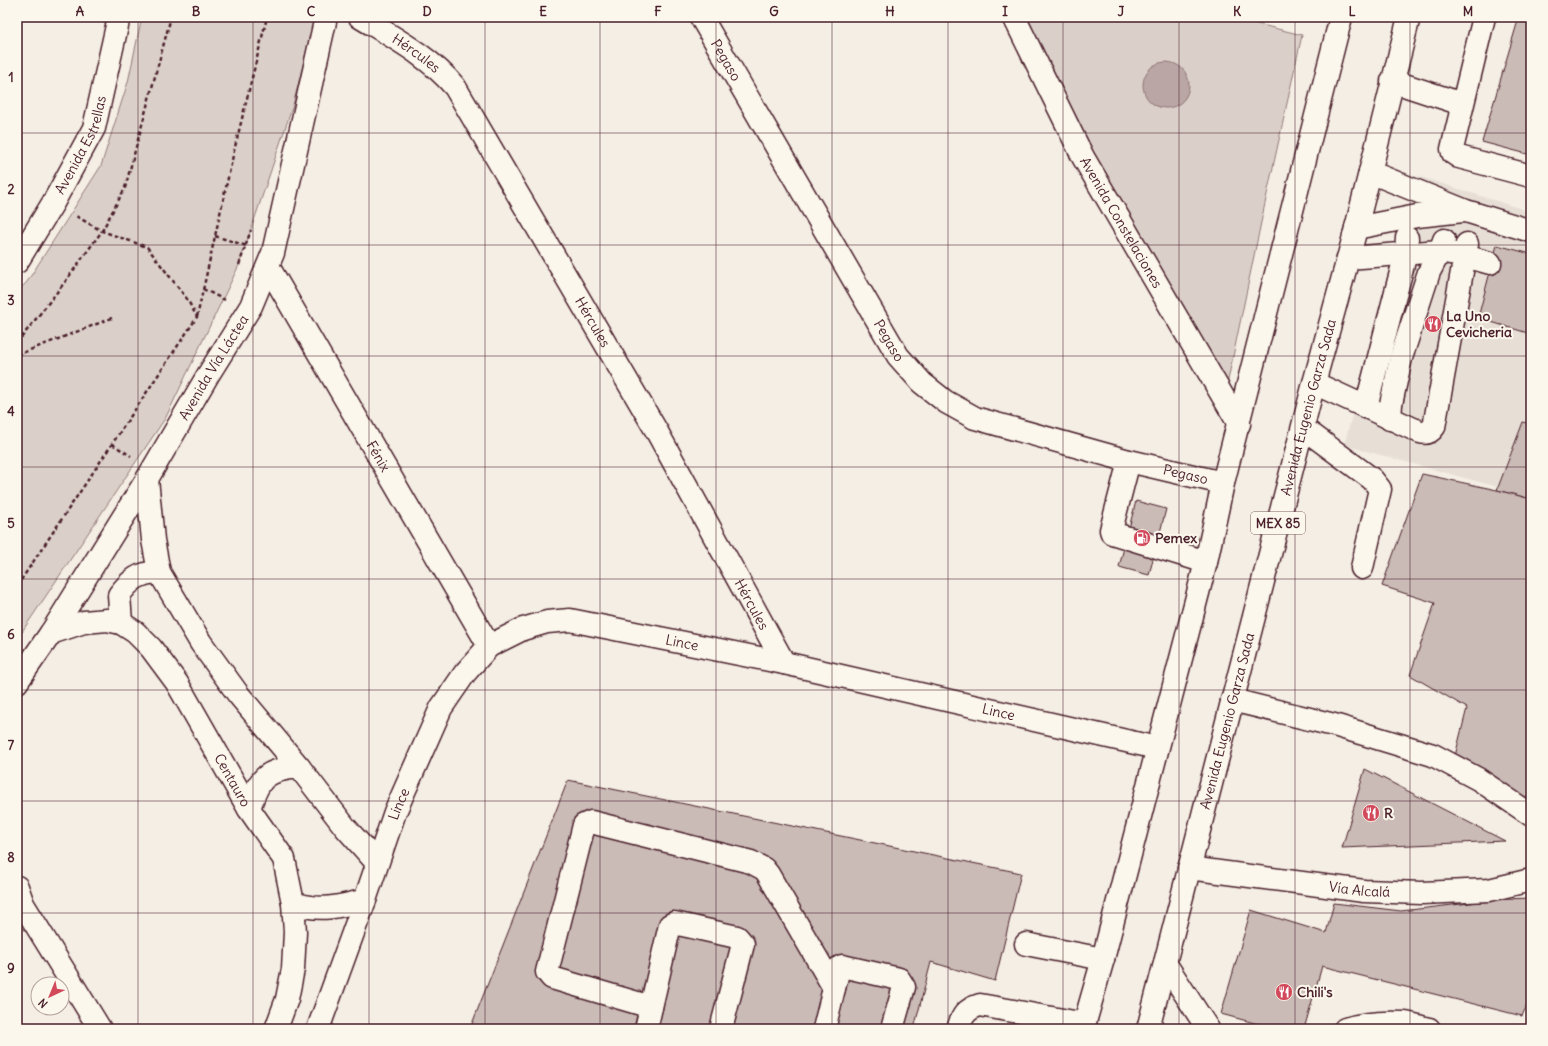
<svg xmlns="http://www.w3.org/2000/svg" width="1548" height="1046" font-family="Delius,sans-serif">
	<rect width="100%" height="100%" fill="#f4eee4"/>
	<filter id="ink" filterUnits="userSpaceOnUse"><feTurbulence type="fractalNoise" baseFrequency=".025" numOctaves="2"/><feDisplacementMap in="SourceGraphic" scale="8" xChannelSelector="R" yChannelSelector="G"/><feConvolveMatrix kernelMatrix="1 2 1 2 8 2 1 2 1" color-interpolation-filters="sRGB"/></filter>
	<g filter="url(#ink)">
		<polygon fill="#e7dfd6" points="1418,176 1531,212 1531,496 1344,445"/>
		<g fill="#dbd0c9" stroke="#92787a">
			<polygon points="142,17 315,17 293,105 239,265 166,417 17,639 17,292 27,282 101,166 128,82"/>
			<polygon points="1009,17 1229,17 1302,35 1264,208 1227,385"/>
		</g>
		<circle fill="#baa7a5" stroke="#8d7174" cx="1166" cy="85" r="23"/>
		<g fill="#cabbb6" stroke="#4a1f2b">
			<polygon points="1519,17 1531,17 1531,155 1482,142"/>
			<polygon points="1497,245 1531,254 1531,334 1478,318"/>
			<polygon points="1523,422 1531,424 1531,499 1497,490"/>
			<polygon points="1422,474 1497,490 1531,499 1531,804 1455,756 1467,708 1410,675 1435,603 1382,586"/>
			<polygon points="1136,501 1166,509 1149,575 1119,567"/>
			<polygon points="1365,769 1505,841 1342,848"/>
			<polygon points="568,780 1021,873 995,981 931,962 914,1029 470,1029"/>
			<polygon points="1531,898 1531,996 1522,1016 1322,966 1304,1029 1277,1029 1221,1014 1251,910 1326,933 1334,903 1401,911 1504,899"/>
		</g>
		<g fill="none" stroke-linecap="round" stroke-linejoin="round">
			<defs>
				<g id="minor">
					<path id="s1" d="M 360,17 C 394,38 429,56 455,87 L 656,430 L 784,663"/>
					<path id="s2" d="M 701,17 L 898,356 L 922,383 L 946,402 L 975,418 L 1129,461 L 1223,483"/>
					<path id="s3" d="M 1014,17 L 1083,157 L 1239,424"/>
					<polyline points="1484,17 1452,149 1453,153 1459,157 1531,176"/>
					<polyline points="1392,81 1462,104"/>
					<polyline points="1370,172 1466,211 1531,231"/>
					<polyline points="1356,228 1417,216 1463,211"/>
					<polyline points="1348,258 1440,251 1465,256 1490,263"/>
					<path id="s4" d="M 17,262 L 53,203 L 94,128 L 119,17"/>
					<path id="s5" d="M 268,266 L 489,646"/>
					<path d="M 1314,383 L 1420,432 C 1427,434 1430,433 1434,427 L 1467,244"/>
					<polyline points="1366,407 1406,253 1407,238"/>
					<polyline points="1390,419 1391,404 1401,358 1429,272 1440,251 1444,240"/>
					<polyline points="1303,428 1372,479 1380,489 1362,568"/>
					<polyline points="1129,461 1111,530 1112,533 1206,562"/>
					<polyline points="147,479 153,540 159,572 201,643 238,694 299,767 345,827 377,863"/>
					<path d="M 121,623 L 119,595 C 131,579 139,573 159,572"/>
					<path id="s6" d="M 51,633 L 84,622 L 107,620 L 121,623 L 135,632 L 151,648 L 177,683 L 249,809 L 284,859 L 293,903 L 295,932 L 293,969 L 287,999 L 276,1029"/>
					<path id="s7" d="M 17,682 L 51,633 L 147,479 L 208,375 L 251,306 L 273,253 L 326,17"/>
					<polyline points="1232,700 1334,725 1433,755 1478,779 1531,815"/>
					<path d="M 249,809 C 259,777 266,770 299,767"/>
					<path id="s8" d="M 1189,868 L 1364,891 L 1422,893 L 1489,890 L 1531,880"/>
					<polyline points="17,887 23,904 100,1029"/>
					<path d="M 293,903 C 319,912 339,907 365,900"/>
					<polyline points="1026,944 1103,959"/>
					<polyline points="1165,963 1208,1029"/>
					<polyline points="651,1007 552,978 547,972 584,825 591,822 751,862 764,869 768,874 834,988"/>
					<path id="s9" d="M 318,1029 L 365,900 L 395,812 L 441,708 L 465,673 L 489,646 L 523,629 L 547,622 L 570,620 L 784,663 L 1157,748"/>
					<polyline points="646,1029 670,925 674,923 737,937 743,944 721,1029"/>
					<polyline points="824,1029 839,968 842,966 899,979 904,987 892,1029"/>
					<path d="M 958,1029 C 962,1016 966,1009 980,1005 L 1085,1024"/>
					<path d="M 1345,1029 C 1363,1023 1385,1022 1404,1023 C 1412,1024 1421,1027 1429,1029"/>
				</g>
				<g id="highway">
					<polyline points="1083,1029 1103,959 1206,562 1223,483 1341,17"/>
					<path id="s10" d="M 1148,1029 L 1314,383 L 1352,244 L 1409,17"/>
				</g>
			</defs>
			<use href="#minor" stroke="#4a1f2b" stroke-width="25"/>
			<use href="#highway" stroke="#4a1f2b" stroke-width="25"/>
			<g stroke="#4a1f2b" stroke-width="2.5" stroke-dasharray="4 3" stroke-linecap="butt">
				<polyline points="215,236 247,246"/>
				<polyline points="239,265 251,230"/>
				<polyline points="203,289 225,300"/>
				<polyline points="17,292 22,287"/>
				<polyline points="197,317 234,151 267,17"/>
				<polyline points="17,343 65,282 102,231 125,188 171,17"/>
				<polyline points="17,355 112,318"/>
				<polyline points="112,444 131,456"/>
				<polyline points="17,586 197,317 187,299 147,247 102,231 74,215"/>
				<polyline points="17,628 23,632"/>
			</g>
			<use href="#minor" stroke="#fbf7ec" stroke-width="22"/>
			<use href="#highway" stroke="#fbf7ec" stroke-width="22"/>
		</g>
	</g>
	<path fill="none" stroke="#4a1f2b" stroke-width="1" stroke-opacity="0.55" d="M 138,17 L 138,1029M 253,17 L 253,1029M 369,17 L 369,1029M 485,17 L 485,1029M 600,17 L 600,1029M 716,17 L 716,1029M 832,17 L 832,1029M 948,17 L 948,1029M 1063,17 L 1063,1029M 1179,17 L 1179,1029M 1295,17 L 1295,1029M 1410,17 L 1410,1029M 17,133 L 1531,133M 17,245 L 1531,245M 17,356 L 1531,356M 17,467 L 1531,467M 17,579 L 1531,579M 17,690 L 1531,690M 17,801 L 1531,801M 17,913 L 1531,913"/>
	<defs>
		<symbol id="restaurant-disc" viewBox="-11 -11 22 22"><circle r="9.5" fill="#d1495b" stroke="#fbf7ec"/><path d="M-5-6h1v4h1v-4h1v4h1v-4h1v5L-1.5 .5V6h-2V.5L-5-1ZM5-6V6H3V1.5H1.5Q1.5-4 5-6Z" fill="#fff"/></symbol>
		<symbol id="fuel-disc" viewBox="-11 -11 22 22"><circle r="9.5" fill="#d1495b" stroke="#fbf7ec"/><path d="M-5.5-6h7V0h2V4h1.3V-2.5L3-4.5l.8-.8L6-3V5H2.5V1h-1V6h-7ZM-4.2-4.7v3.2H.2V-4.7Z" fill="#fff"/></symbol>
	</defs>
	<g fill-rule="evenodd">
		<use href="#restaurant-disc" x="1423" y="314" width="20" height="20"/>
		<use href="#fuel-disc" x="1132" y="528" width="20" height="20"/>
		<use href="#restaurant-disc" x="1361" y="803" width="20" height="20"/>
		<use href="#restaurant-disc" x="1274" y="982" width="20" height="20"/>
	</g>
	<g text-anchor="middle" stroke-width="4" stroke-linejoin="round" paint-order="stroke">
		<rect fill="#fbf7ec" stroke="#7f6065" stroke-width="1" x="1251" y="512" width="54" height="22" rx="3"/>
		<g font-size="13" font-weight="bold" fill="#4a1f2b">
			<text x="1278" y="528">MEX 85</text>
		</g>
		<g font-size="14" fill="#4a1f2b" stroke="#fbf7ec">
			<text dy="5" stroke="none"><textPath href="#s1" startOffset="67">Hércules</textPath></text>
			<text dy="5" stroke="none"><textPath href="#s2" startOffset="50">Pegaso</textPath></text>
			<text dy="5" stroke="none"><textPath href="#s4" startOffset="134">Avenida Estrellas</textPath></text>
			<text dy="5" stroke="none"><textPath href="#s3" startOffset="232">Avenida Constelaciones</textPath></text>
			<text dy="5" stroke="none"><textPath href="#s1" startOffset="391">Hércules</textPath></text>
			<text dy="5" stroke="none"><textPath href="#s2" startOffset="374">Pegaso</textPath></text>
			<text dy="5" stroke="none"><textPath href="#s7" startOffset="371">Avenida Vía Láctea</textPath></text>
			<text dy="5" stroke="none"><textPath href="#s10" startOffset="642">Avenida Eugenio Garza Sada</textPath></text>
			<text dy="5" stroke="none"><textPath href="#s5" startOffset="220">Fénix</textPath></text>
			<text dy="5" stroke="none"><textPath href="#s2" startOffset="710">Pegaso</textPath></text>
			<text dy="5" stroke="none"><textPath href="#s1" startOffset="715">Hércules</textPath></text>
			<text dy="5" stroke="none"><textPath href="#s9" startOffset="623">Lince</textPath></text>
			<text dy="5" stroke="none"><textPath href="#s9" startOffset="947">Lince</textPath></text>
			<text dy="5" stroke="none"><textPath href="#s10" startOffset="318">Avenida Eugenio Garza Sada</textPath></text>
			<text dy="5" stroke="none"><textPath href="#s6" startOffset="267">Centauro</textPath></text>
			<text dy="5" stroke="none"><textPath href="#s9" startOffset="239">Lince</textPath></text>
			<text dy="5" stroke="none"><textPath href="#s8" startOffset="172">Vía Alcalá</textPath></text>
		</g>
		<g font-size="14" font-weight="bold" fill="#4a1f2b" stroke="#fbf7ec" text-anchor="start">
			<text x="1446" y="321">La Uno<tspan x="1446" dy="16">Cevicheria</tspan></text>
			<text x="1155" y="543">Pemex</text>
			<text x="1384" y="818">R</text>
			<text x="1297" y="997">Chili's</text>
		</g>
	</g>
	<rect width="1548" height="1046" fill="none" stroke="#fbf7ec" stroke-width="44"/>
	<g transform="translate(50 996) rotate(224)"><circle r="19" fill="#fbf7ec" stroke="#b4a19f"/>
	<path d="M0-3L7 15L0 10L-7 15Z" fill="#d1495b"/>
	<text y="-6" font-size="11" font-weight="bold" text-anchor="middle" fill="#4a1f2b">N</text>
	</g>
	<rect x="22" y="22" width="1504" height="1002" fill="none" stroke="#4a1f2b" stroke-width="1.5"/>
	<g font-size="13" text-anchor="middle" font-weight="bold" fill="#4a1f2b">
		<text x="80" y="16">A</text>
		<text x="196" y="16">B</text>
		<text x="311" y="16">C</text>
		<text x="427" y="16">D</text>
		<text x="543" y="16">E</text>
		<text x="658" y="16">F</text>
		<text x="774" y="16">G</text>
		<text x="890" y="16">H</text>
		<text x="1005" y="16">I</text>
		<text x="1121" y="16">J</text>
		<text x="1237" y="16">K</text>
		<text x="1352" y="16">L</text>
		<text x="1468" y="16">M</text>
		<text x="11" y="82">1</text>
		<text x="11" y="194">2</text>
		<text x="11" y="305">3</text>
		<text x="11" y="416">4</text>
		<text x="11" y="528">5</text>
		<text x="11" y="639">6</text>
		<text x="11" y="750">7</text>
		<text x="11" y="862">8</text>
		<text x="11" y="973">9</text>
	</g>
</svg>
